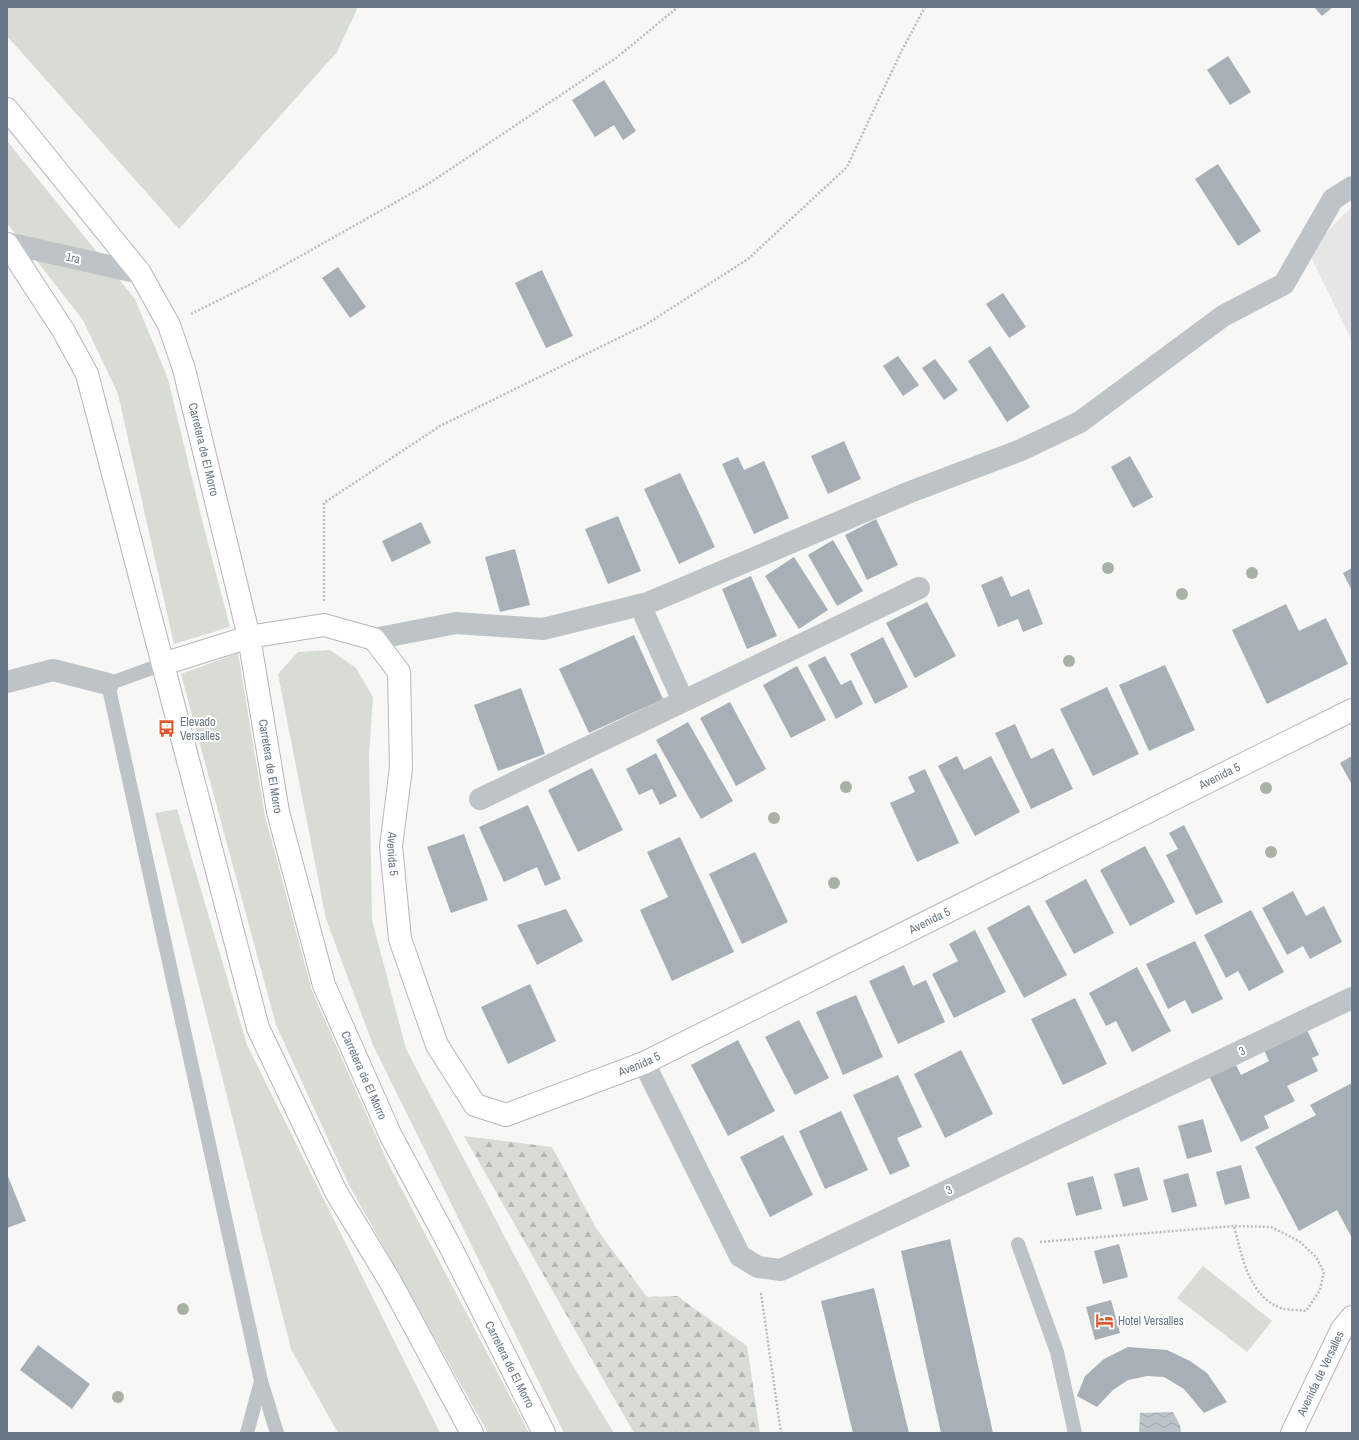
<svg xmlns="http://www.w3.org/2000/svg" width="1359" height="1440" font-family="'Archivo Narrow',sans-serif">
	<defs>
		<pattern id="forest-firs" width="22" height="20" patternUnits="userSpaceOnUse"><rect width="22" height="20" fill="#d7dcd4"/><path d="M5 1l3.5 6h-7zM16 11l3.5 6h-7z" fill="#b2b7b2"/></pattern>
		<pattern id="water-waves" width="16" height="10" patternUnits="userSpaceOnUse"><rect width="16" height="10" fill="#bac4c9"/><path d="M0 5q4-4 8 0t8 0" fill="none" stroke="#9ba4a9"/></pattern>
	</defs>
	<rect width="100%" height="100%" fill="#f7f7f5"/>
	<polygon fill="#e5e6e6" points="1352,206 1352,341 1312,259 1326,233"/>
	<g fill="#d7dcd4">
		<polygon points="7,7 358,7 337,52 179,229 7,36"/>
		<polygon points="7,141 135,299 168,379 203,524 230,627 174,644 118,394 83,320 7,223"/>
		<polygon points="330,650 356,668 373,697 369,755 372,920 406,1049 570,1361 614,1433 564,1433 373,1045 326,919 278,674 298,652"/>
		<polygon points="238,653 265,816 312,991 388,1163 529,1433 488,1433 349,1185 276,1025 181,674"/>
		<polygon points="177,809 247,1045 440,1433 338,1433 291,1349 155,813"/>
		<polygon points="1203,1266 1272,1321 1247,1352 1177,1298"/>
	</g>
	<polygon fill="url(#forest-firs)" points="464,1136 552,1147 596,1228 647,1297 677,1296 747,1346 760,1433 634,1433"/>
	<polygon fill="url(#water-waves)" points="1173,1412 1180,1425 1181,1433 1139,1433 1140,1413"/>
	<g fill="#a7b0b6">
		<polygon points="1314,7 1333,7 1322,16"/>
		<polygon points="1228,56 1251,92 1230,105 1207,70"/>
		<polygon points="604,80 636,131 623,140 614,125 595,137 572,100"/>
		<polygon points="1218,164 1261,231 1238,246 1195,179"/>
		<polygon points="338,267 366,307 350,318 322,278"/>
		<polygon points="542,270 573,336 546,348 515,283"/>
		<polygon points="1003,293 1026,327 1009,338 986,304"/>
		<polygon points="990,346 1030,407 1007,422 968,361"/>
		<polygon points="898,356 919,385 903,396 883,366"/>
		<polygon points="935,359 958,390 944,400 922,368"/>
		<polygon points="844,441 861,479 828,494 811,456"/>
		<polygon points="1130,456 1153,497 1133,508 1111,467"/>
		<polygon points="738,457 744,470 764,461 789,518 754,534 722,464"/>
		<polygon points="680,473 715,547 679,564 644,489"/>
		<polygon points="618,516 641,571 608,584 585,529"/>
		<polygon points="876,519 898,565 867,580 845,535"/>
		<polygon points="421,522 431,543 392,562 382,541"/>
		<polygon points="833,540 863,591 837,606 808,555"/>
		<polygon points="515,549 530,605 500,612 485,557"/>
		<polygon points="794,557 828,610 799,629 765,576"/>
		<polygon points="1352,568 1352,591 1343,573"/>
		<polygon points="751,576 777,636 747,649 722,589"/>
		<polygon points="1002,576 1011,597 1029,589 1043,624 1023,632 1018,619 998,627 981,585"/>
		<polygon points="927,602 956,656 915,678 886,623"/>
		<polygon points="1286,604 1299,631 1326,618 1348,664 1267,704 1232,630"/>
		<polygon points="634,635 663,699 589,733 559,669"/>
		<polygon points="883,637 908,687 875,704 850,654"/>
		<polygon points="825,656 841,685 851,680 863,704 836,719 808,665"/>
		<polygon points="1165,665 1195,730 1149,751 1119,685"/>
		<polygon points="797,666 826,720 791,738 763,685"/>
		<polygon points="1107,687 1139,754 1093,776 1060,709"/>
		<polygon points="521,688 545,754 498,771 474,705"/>
		<polygon points="730,702 766,769 736,786 700,718"/>
		<polygon points="688,722 733,801 701,819 656,740"/>
		<polygon points="1015,724 1031,759 1053,748 1073,789 1031,809 995,733"/>
		<polygon points="656,753 677,796 660,805 652,789 639,795 626,769"/>
		<polygon points="957,756 964,770 991,756 1020,812 975,836 938,766"/>
		<polygon points="1352,756 1352,785 1340,763"/>
		<polygon points="592,768 623,830 578,852 548,790"/>
		<polygon points="925,769 959,843 917,862 890,803 915,792 908,777"/>
		<polygon points="528,805 561,879 545,886 537,867 504,882 479,827"/>
		<polygon points="1184,825 1223,902 1196,915 1166,855 1178,849 1169,833"/>
		<polygon points="464,834 488,900 451,913 427,847"/>
		<polygon points="680,837 734,952 672,981 640,910 668,897 647,852"/>
		<polygon points="1145,846 1175,902 1130,926 1100,870"/>
		<polygon points="755,852 788,922 742,944 709,874"/>
		<polygon points="1086,879 1114,933 1074,954 1045,901"/>
		<polygon points="1293,891 1306,916 1324,906 1342,942 1310,959 1303,946 1287,955 1262,908"/>
		<polygon points="1029,905 1067,975 1024,998 987,928"/>
		<polygon points="566,909 583,941 537,965 517,925"/>
		<polygon points="1251,910 1284,972 1249,991 1238,971 1226,978 1204,935"/>
		<polygon points="975,930 1006,992 954,1018 932,974 958,961 949,944"/>
		<polygon points="1195,941 1223,999 1192,1014 1185,1000 1168,1009 1146,964"/>
		<polygon points="904,965 913,986 926,980 945,1022 898,1044 869,981"/>
		<polygon points="1137,967 1171,1031 1132,1052 1116,1021 1106,1026 1089,993"/>
		<polygon points="530,984 556,1041 508,1064 481,1007"/>
		<polygon points="856,995 883,1057 843,1075 816,1012"/>
		<polygon points="1075,998 1107,1064 1063,1085 1031,1019"/>
		<polygon points="799,1020 829,1078 795,1095 765,1037"/>
		<polygon points="1307,1030 1319,1055 1312,1058 1318,1071 1287,1086 1295,1101 1264,1116 1269,1128 1241,1142 1209,1076 1235,1063 1241,1075 1269,1061 1264,1050"/>
		<polygon points="738,1040 775,1111 728,1136 691,1065"/>
		<polygon points="961,1050 993,1114 945,1138 914,1074"/>
		<polygon points="898,1075 922,1127 897,1138 910,1166 890,1175 853,1095"/>
		<polygon points="1352,1083 1352,1238 1337,1210 1299,1231 1255,1147 1316,1115 1310,1105"/>
		<polygon points="841,1111 868,1170 825,1189 799,1131"/>
		<polygon points="1203,1119 1212,1152 1187,1159 1178,1126"/>
		<polygon points="783,1135 813,1195 770,1217 740,1157"/>
		<polygon points="1241,1165 1250,1198 1225,1205 1216,1172"/>
		<polygon points="1139,1167 1148,1200 1123,1207 1114,1174"/>
		<polygon points="1188,1173 1197,1206 1172,1213 1163,1180"/>
		<polygon points="7,1174 26,1221 7,1228"/>
		<polygon points="1093,1176 1102,1209 1076,1216 1067,1183"/>
		<polygon points="950,1239 993,1433 941,1433 901,1251"/>
		<polygon points="1119,1244 1128,1277 1103,1284 1094,1251"/>
		<polygon points="874,1288 909,1433 853,1433 821,1301"/>
		<polygon points="1111,1300 1120,1333 1095,1340 1086,1307"/>
		<polygon points="38,1345 90,1384 72,1409 20,1370"/>
		<polygon points="1128,1347 1167,1350 1190,1361 1207,1373 1227,1402 1204,1413 1184,1389 1164,1377 1147,1376 1128,1380 1113,1390 1097,1407 1077,1396 1085,1376 1104,1359"/>
	</g>
	<g fill="none" stroke-linecap="round" stroke-linejoin="round">
		<defs>
			<g id="secondary">
				<path id="s1" d="M 163,664 L 249,637 L 324,625 L 374,639 L 399,672 L 401,768 L 391,846 L 400,939 L 437,1045 L 475,1105 L 506,1115 L 644,1063 L 1352,710"/>
				<path id="s2" d="M 1292,1433 L 1342,1329 L 1352,1317"/>
			</g>
			<g id="primary">
				<path id="s3" d="M 7,109 L 140,273 L 169,325 L 184,369 L 249,637 L 278,812 L 324,985 L 390,1134 L 451,1248 L 544,1433"/>
				<polyline points="7,244 63,330 87,374 258,1028 336,1192 390,1281 472,1433"/>
			</g>
		</defs>
		<use href="#secondary" stroke="#b3b8bd" stroke-width="24"/>
		<use href="#primary" stroke="#b2b7bb" stroke-width="24"/>
		<g stroke="#b9bcbf" stroke-width="2.5" stroke-dasharray="2 2" stroke-linecap="butt">
			<polyline points="191,314 251,284 428,184 616,58 678,7"/>
			<polyline points="324,601 324,503 440,426 645,325 748,259 847,167 901,52 925,7"/>
			<path d="M 1040,1242 L 1234,1226 C 1242,1256 1249,1299 1284,1309 C 1291,1310 1299,1310 1306,1311 L 1320,1290 L 1324,1272 L 1316,1257 L 1299,1241 L 1271,1227 L 1234,1226"/>
			<polyline points="761,1293 781,1433"/>
		</g>
		<g stroke="#bec3c7" stroke-width="14">
			<polyline points="163,664 108,684 261,1381 277,1433"/>
			<polyline points="1018,1244 1057,1352 1075,1433"/>
			<polyline points="247,1433 261,1381"/>
		</g>
		<g stroke="#bec3c7" stroke-width="22">
			<polyline points="7,243 140,273"/>
			<polyline points="640,605 683,701"/>
			<polyline points="374,639 456,623 543,629 648,603 910,492 1021,450 1080,422 1223,316 1284,284 1333,199 1352,187"/>
			<polyline points="7,682 53,670 108,684"/>
			<polyline points="480,799 919,588"/>
			<polyline points="644,1063 740,1256 758,1267 781,1270 1352,998"/>
		</g>
		<use href="#secondary" stroke="#fff" stroke-width="22"/>
		<use href="#primary" stroke="#fff" stroke-width="22"/>
	</g>
	<g fill="#a7b1a4">
		<circle cx="1108" cy="568" r="6"/>
		<circle cx="1252" cy="573" r="6"/>
		<circle cx="1182" cy="594" r="6"/>
		<circle cx="1069" cy="661" r="6"/>
		<circle cx="846" cy="787" r="6"/>
		<circle cx="1266" cy="788" r="6"/>
		<circle cx="774" cy="818" r="6"/>
		<circle cx="1271" cy="852" r="6"/>
		<circle cx="834" cy="883" r="6"/>
		<circle cx="183" cy="1309" r="6"/>
		<circle cx="118" cy="1397" r="6"/>
	</g>
	<defs>
		<symbol id="bus-bare" viewBox="-9 -9 18 18"><path d="M-5-6H5V4H4V6H2V4H-2V6H-4V4H-5ZM-3.5-4V0h7V-4ZM-3.5 1.2v1.5H-2V1.2ZM2 1.2v1.5H3.5V1.2Z" fill="#de582e" stroke="#fff" stroke-width="2.5" paint-order="stroke"/></symbol>
		<symbol id="hotel-bare" viewBox="-9 -9 18 18"><path d="M-6-4.5h1.5V1H6V5H4.5V3h-9V5H-6ZM-4 0a1.8 1.8 0 1 1 3.6 0ZM.5 0V-2.5h3Q6-2.5 6 0Z" fill="#de582e" stroke="#fff" stroke-width="2.5" paint-order="stroke"/></symbol>
	</defs>
	<g fill-rule="evenodd">
		<use href="#bus-bare" x="154" y="716" width="25" height="25"/>
		<use href="#hotel-bare" x="1092" y="1308" width="25" height="25"/>
	</g>
	<g text-anchor="middle" stroke-width="4" stroke-linejoin="round" paint-order="stroke">
		<g font-size="12" fill="#677785" stroke="#fff">
			<text transform="translate(73 258) rotate(13)" y="4">1ra</text>
			<text dy="4" stroke="none"><textPath href="#s3" startOffset="400">Carretera de El Morro</textPath></text>
			<text dy="4" stroke="none"><textPath href="#s3" startOffset="724">Carretera de El Morro</textPath></text>
			<text dy="4" stroke="none"><textPath href="#s1" startOffset="1534">Avenida 5</textPath></text>
			<text dy="4" stroke="none"><textPath href="#s1" startOffset="442">Avenida 5</textPath></text>
			<text dy="4" stroke="none"><textPath href="#s1" startOffset="1210">Avenida 5</textPath></text>
			<text transform="translate(1242 1051) rotate(-25)" y="4">3</text>
			<text dy="4" stroke="none"><textPath href="#s1" startOffset="886">Avenida 5</textPath></text>
			<text dy="4" stroke="none"><textPath href="#s3" startOffset="1048">Carretera de El Morro</textPath></text>
			<text transform="translate(949 1190) rotate(-25)" y="4">3</text>
			<text dy="4" stroke="none"><textPath href="#s3" startOffset="1372">Carretera de El Morro</textPath></text>
			<text dy="4" stroke="none"><textPath href="#s2" startOffset="66">Avenida de Versalles</textPath></text>
		</g>
		<g font-size="12" fill="#677785" stroke="#fff" text-anchor="start">
			<text x="180" y="726">Elevado<tspan x="180" dy="14">Versalles</tspan></text>
			<text x="1118" y="1325">Hotel Versalles</text>
		</g>
	</g>
	<rect width="1359" height="1440" fill="none" stroke="#677785" stroke-width="16"/>
</svg>
